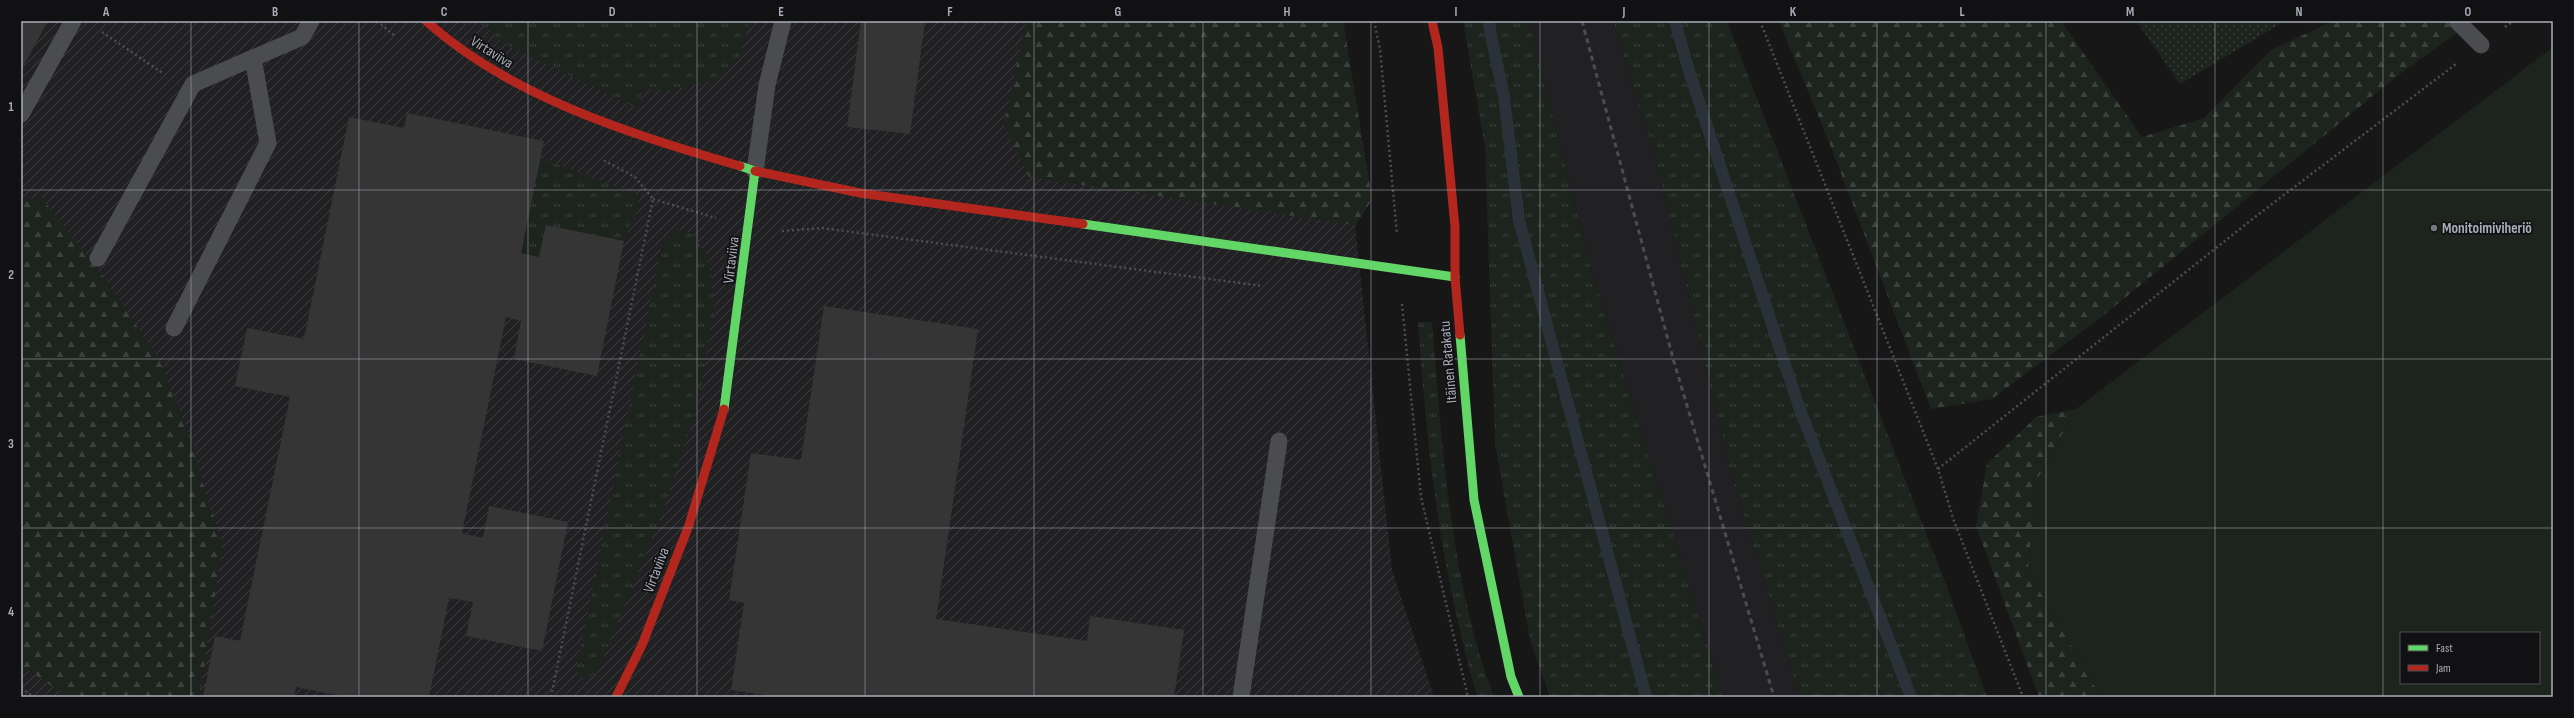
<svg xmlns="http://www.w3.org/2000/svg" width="2574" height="718" font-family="'Sofia Sans Condensed',sans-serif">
	<defs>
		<pattern id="industrial-furrows" width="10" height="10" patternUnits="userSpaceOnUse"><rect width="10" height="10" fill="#212123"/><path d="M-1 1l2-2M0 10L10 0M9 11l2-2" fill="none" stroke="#3e3f41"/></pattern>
		<pattern id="grass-tufts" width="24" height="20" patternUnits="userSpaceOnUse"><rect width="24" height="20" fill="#1d241e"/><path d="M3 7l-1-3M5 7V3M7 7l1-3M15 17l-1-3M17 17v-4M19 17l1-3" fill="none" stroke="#3b413d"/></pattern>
		<pattern id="forest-firs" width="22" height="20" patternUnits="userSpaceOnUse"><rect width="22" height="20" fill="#1d241e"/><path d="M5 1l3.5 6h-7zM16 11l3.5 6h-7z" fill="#3b413d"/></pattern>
		<pattern id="park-dots" width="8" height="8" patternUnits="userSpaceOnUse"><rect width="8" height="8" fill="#1d241e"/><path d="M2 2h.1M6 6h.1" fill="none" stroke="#3b413d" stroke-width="1.8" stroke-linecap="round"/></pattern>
	</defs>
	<rect width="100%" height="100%" fill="#171717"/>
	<polygon fill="#212123" points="1529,21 1613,21 1653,149 1731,472 1800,697 1723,697 1591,269"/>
	<polygon fill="url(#industrial-furrows)" points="21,21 1343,21 1372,200 1355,225 1392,570 1434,697 21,697"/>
	<g fill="url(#grass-tufts)">
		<polygon points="477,21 750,21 739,57 721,79 668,91 642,88 639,109 507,45"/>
		<polygon points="1463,21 1529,21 1591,269 1723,697 1550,697 1530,640 1495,443 1485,147"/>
		<polygon points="1613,21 1727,21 1948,590 1987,697 1800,697 1731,472 1653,149"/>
		<polygon points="540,158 636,194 640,204 624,241 546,225 539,257 521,253"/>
		<polygon points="678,229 693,234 708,258 715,303 698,404 662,514 597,673 584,679 576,671 662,243"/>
		<path d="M 1418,322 L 1432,322 C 1442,445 1450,581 1494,697 L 1478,697 C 1468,668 1462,639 1455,609 C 1434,515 1425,418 1418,322 Z"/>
	</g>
	<g fill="url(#forest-firs)">
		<polygon points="1026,21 1343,21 1372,200 1355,225 1029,177 1004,125"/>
		<polygon points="1779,21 2061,21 2142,137 2204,118 2271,50 2333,21 2474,21 2401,73 2100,318 1992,399 1931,409 1829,142"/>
		<polygon points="41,197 103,276 159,359 190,436 204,488 223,544 199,697 67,697 21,665 21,200"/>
		<polygon points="2076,409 2036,482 2028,571 2101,697 2039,697 1976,526 1987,464 2036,417"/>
	</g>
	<polygon fill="url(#park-dots)" points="2136,21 2285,21 2180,84"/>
	<path fill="#1d241e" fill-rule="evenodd" d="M 2553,47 L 2553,697 L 2101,697 L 2028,571 L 2036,482 L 2076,409 ZM 2401,633 L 2539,633 L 2539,683 L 2401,683 Z"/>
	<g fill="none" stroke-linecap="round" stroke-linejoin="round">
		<g stroke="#2a3239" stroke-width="12">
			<polyline points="1488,21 1504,97 1519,220 1646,697"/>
			<polyline points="1675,21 1689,71 1799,407 1911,697"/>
		</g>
	</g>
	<g fill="#353536">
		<polygon points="21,21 48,21 24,65 21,64"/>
		<polygon points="861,21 925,21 910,134 847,127"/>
		<polygon points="407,113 544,141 521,253 539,257 546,225 624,241 597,376 514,359 521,321 506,317 462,533 483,538 489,506 568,522 542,651 466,636 473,602 449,598 429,697 345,697 296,687 294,697 203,697 215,636 240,641 290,397 235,386 247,328 304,339 349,117 404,128"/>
		<polygon points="824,306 978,329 936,619 1087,641 1090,616 1184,630 1174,697 764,697 764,695 731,690 744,603 729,600 751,453 801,460"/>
	</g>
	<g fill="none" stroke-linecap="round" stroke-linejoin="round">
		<g stroke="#4d4e52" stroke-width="2.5" stroke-dasharray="2 3" stroke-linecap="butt">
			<polyline points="377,21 395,36"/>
			<polyline points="1374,21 1380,49 1397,234"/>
			<polyline points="1760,21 1938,469 1954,521 2023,697"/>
			<polyline points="2505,27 2513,21"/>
			<polyline points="102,32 164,74"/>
			<polyline points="653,199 716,218"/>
			<polyline points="782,231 822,228 1263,286"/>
			<polyline points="1402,304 1421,497 1468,697"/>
			<polyline points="1938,469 2255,217 2456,64"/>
			<polyline points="21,688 34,697"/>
			<polyline points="551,697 653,199 635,177 603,160"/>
		</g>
		<g stroke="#4b4c50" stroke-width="17">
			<polyline points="2457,21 2481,45"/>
			<polyline points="21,114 73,21"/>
			<polyline points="755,171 767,85 783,21"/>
			<polyline points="98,258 193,84 302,37 311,21"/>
			<polyline points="174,328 268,143 253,58"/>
			<polyline points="1241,697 1279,441"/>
		</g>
		<g stroke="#63d668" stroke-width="9">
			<polyline points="1083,224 1455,277"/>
			<polyline points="1460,335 1474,500 1511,677 1519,697"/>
			<polyline points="724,409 755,171 740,166"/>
		</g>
		<g stroke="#b3261e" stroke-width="9">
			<path d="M 426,21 C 512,98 631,134 740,166"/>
			<polyline points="1432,21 1438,48 1455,227 1455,277 1460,335"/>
			<polyline points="755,171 860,193 1083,224"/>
			<polyline points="616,697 642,645 689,525 724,409"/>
		</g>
		<polyline stroke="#4b4c4f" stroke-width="3" stroke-dasharray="5 4" stroke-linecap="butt" points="1582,21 1674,362 1774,697"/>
	</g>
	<path fill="none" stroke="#a8adb8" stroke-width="1" stroke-opacity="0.55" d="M 191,21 L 191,697M 359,21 L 359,697M 528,21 L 528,697M 697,21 L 697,697M 865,21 L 865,697M 1034,21 L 1034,697M 1203,21 L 1203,697M 1371,21 L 1371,697M 1540,21 L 1540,697M 1709,21 L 1709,697M 1877,21 L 1877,697M 2046,21 L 2046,697M 2215,21 L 2215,697M 2383,21 L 2383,697M 21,190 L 2553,190M 21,359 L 2553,359M 21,528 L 2553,528"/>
	<circle fill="#757880" stroke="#111113" stroke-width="1.5" cx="2434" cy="228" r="4"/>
	<g text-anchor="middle" stroke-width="3.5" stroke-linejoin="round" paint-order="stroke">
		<g font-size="15" fill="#a8adb8" stroke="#111113">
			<text transform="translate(492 52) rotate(32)" y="5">Virtaviiva</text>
			<text transform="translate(731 260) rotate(-83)" y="5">Virtaviiva</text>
			<text transform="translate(1448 362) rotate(-95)" y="5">Itäinen Ratakatu</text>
			<text transform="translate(656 570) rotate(-69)" y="5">Virtaviiva</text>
		</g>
		<g font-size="15" font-weight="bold" fill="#a8adb8" stroke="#111113" text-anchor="start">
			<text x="2442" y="233">Monitoimiviheriö</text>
		</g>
	</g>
	<rect width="2574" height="718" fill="none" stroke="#111113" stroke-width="44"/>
	<rect x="2400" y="632" width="140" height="52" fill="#111113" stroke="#4d4f55"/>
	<rect x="2408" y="645" width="20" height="6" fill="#63d668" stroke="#4d4f55"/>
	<text x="2436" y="652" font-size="12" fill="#a8adb8">Fast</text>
	<rect x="2408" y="665" width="20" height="6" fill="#b3261e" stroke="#4d4f55"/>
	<text x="2436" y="672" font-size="12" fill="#a8adb8">Jam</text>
	<rect x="22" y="22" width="2530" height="674" fill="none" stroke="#a8adb8" stroke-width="1.5"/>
	<g font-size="13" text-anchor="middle" font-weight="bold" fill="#a8adb8">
		<text x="106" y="16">A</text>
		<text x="275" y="16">B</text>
		<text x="444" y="16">C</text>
		<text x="612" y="16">D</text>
		<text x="781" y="16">E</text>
		<text x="950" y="16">F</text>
		<text x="1118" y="16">G</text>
		<text x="1287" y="16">H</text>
		<text x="1456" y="16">I</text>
		<text x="1624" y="16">J</text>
		<text x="1793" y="16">K</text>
		<text x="1962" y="16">L</text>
		<text x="2130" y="16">M</text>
		<text x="2299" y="16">N</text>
		<text x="2468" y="16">O</text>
		<text x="11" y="111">1</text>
		<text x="11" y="279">2</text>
		<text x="11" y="448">3</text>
		<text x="11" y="616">4</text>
	</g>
</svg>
